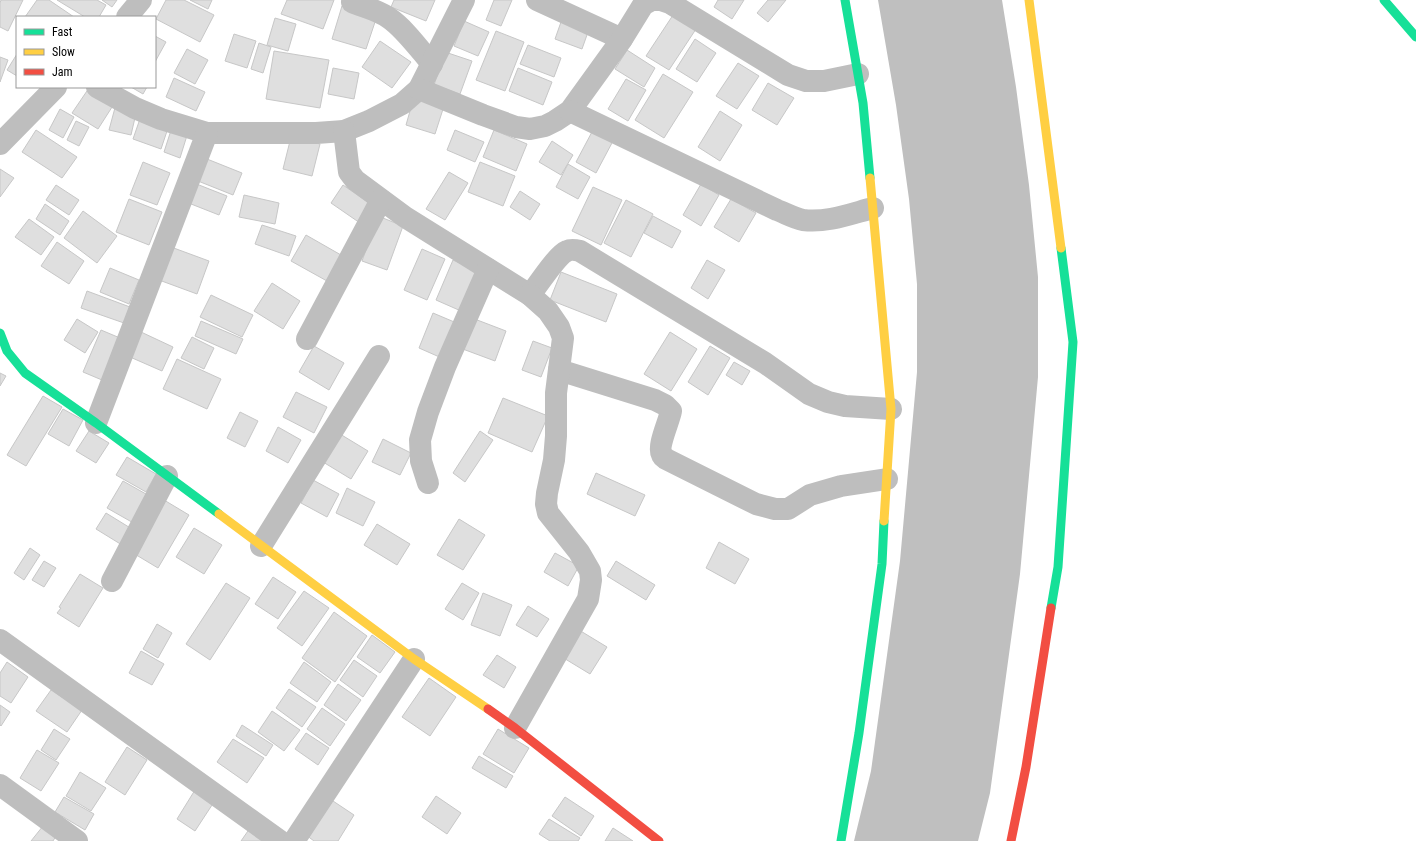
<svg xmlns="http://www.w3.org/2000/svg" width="1416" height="841" font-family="'Roboto Condensed',sans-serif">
	<rect width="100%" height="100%" fill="#fff"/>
	<polygon fill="#bfbfbf" points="878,0 1002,0 1016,87 1029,185 1038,277 1038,377 1020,574 990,793 978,841 854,841 871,771 900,561 917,372 917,284 909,199 896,105"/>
	<g fill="#dfdfdf" stroke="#c7c7c7">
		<polygon points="1,0 23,0 8,31 0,27 0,3"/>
		<polygon points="37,0 49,0 74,17 25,17"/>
		<polygon points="57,0 97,0 106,5 99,17 85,17"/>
		<polygon points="102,0 117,0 112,7"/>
		<polygon points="166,0 184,0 214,15 200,42 156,19"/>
		<polygon points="190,0 212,0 208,9"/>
		<polygon points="287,0 334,0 323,29 281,14"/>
		<polygon points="394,0 435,0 426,21 391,7"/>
		<polygon points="494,0 512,0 501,26 486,20"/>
		<polygon points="718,0 744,0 732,19 714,7"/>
		<polygon points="768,0 786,0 768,22 757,13"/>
		<polygon points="342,6 377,16 366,49 332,39"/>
		<polygon points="675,12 698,26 669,70 646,56"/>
		<polygon points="275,18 296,24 288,51 267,45"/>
		<polygon points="464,21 489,32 478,56 454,46"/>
		<polygon points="561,22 588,32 582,49 555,39"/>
		<polygon points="496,31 524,42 505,91 476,80"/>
		<polygon points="234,34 256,41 247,68 225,61"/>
		<polygon points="155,36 166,42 155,62"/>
		<polygon points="695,39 716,53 697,82 676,69"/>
		<polygon points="380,41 411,62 392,88 362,67"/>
		<polygon points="259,43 271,47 263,73 251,69"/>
		<polygon points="528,45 561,58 554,77 520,64"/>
		<polygon points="187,49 208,60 195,84 174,73"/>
		<polygon points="627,50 655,68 644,87 615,69"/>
		<polygon points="274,51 329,60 320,108 266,99"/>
		<polygon points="445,52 472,61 460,94 434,85"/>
		<polygon points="17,54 17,76 7,70"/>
		<polygon points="0,57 8,60 0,82"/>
		<polygon points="738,63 759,76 737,109 716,96"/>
		<polygon points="333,68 359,73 354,99 328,94"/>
		<polygon points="518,68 552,82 543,105 509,91"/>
		<polygon points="663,74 693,92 664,138 635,120"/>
		<polygon points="174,78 205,92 196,111 166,97"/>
		<polygon points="626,79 646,90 628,121 608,109"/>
		<polygon points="768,83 794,98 777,125 752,110"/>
		<polygon points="131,87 147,87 143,94"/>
		<polygon points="89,88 114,104 98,129 72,113"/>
		<polygon points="414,97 444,106 435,134 406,125"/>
		<polygon points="116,104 137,109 131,135 109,130"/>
		<polygon points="60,109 74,117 63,138 49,130"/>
		<polygon points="720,111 742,125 720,161 698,147"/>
		<polygon points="142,113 170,122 161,149 133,139"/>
		<polygon points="76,121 89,127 79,146 67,140"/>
		<polygon points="173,124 189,129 180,158 164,152"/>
		<polygon points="36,130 77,157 62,178 22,152"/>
		<polygon points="455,130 484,142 475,162 447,150"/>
		<polygon points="494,130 527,144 516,171 483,157"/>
		<polygon points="593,130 613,141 596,173 576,162"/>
		<polygon points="291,137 320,144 312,176 283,169"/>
		<polygon points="552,141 573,155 561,175 539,162"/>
		<polygon points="202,157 242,173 233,195 193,179"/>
		<polygon points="143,162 170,173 157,205 130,195"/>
		<polygon points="480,162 515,176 503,206 468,192"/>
		<polygon points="568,164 590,177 578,199 556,187"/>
		<polygon points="0,169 14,178 0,197"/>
		<polygon points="449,172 468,183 445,220 426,209"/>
		<polygon points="194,183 227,196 219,215 186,202"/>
		<polygon points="701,184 719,195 701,226 683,215"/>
		<polygon points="56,185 79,200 69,215 46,200"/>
		<polygon points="343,185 372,205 360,223 331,203"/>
		<polygon points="593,187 622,200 601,245 572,231"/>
		<polygon points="520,191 540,204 530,220 510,207"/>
		<polygon points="244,195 279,203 275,224 239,217"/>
		<polygon points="129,199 162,212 149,245 116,232"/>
		<polygon points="731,199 756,213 739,242 714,227"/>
		<polygon points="626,200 653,214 631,257 604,243"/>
		<polygon points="45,204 69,221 60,235 36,219"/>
		<polygon points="83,211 117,236 97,263 64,238"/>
		<polygon points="378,216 403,226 387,270 362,261"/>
		<polygon points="653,216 681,231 672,248 644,233"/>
		<polygon points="29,219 54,237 41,255 15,237"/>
		<polygon points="262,225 296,236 289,256 255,244"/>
		<polygon points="306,235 341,255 327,281 291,261"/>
		<polygon points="57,242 84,261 69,284 41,266"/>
		<polygon points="171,247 209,261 197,294 159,280"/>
		<polygon points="422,249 445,259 427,300 404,290"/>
		<polygon points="453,260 479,272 461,311 436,300"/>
		<polygon points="707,260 725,270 708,299 691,288"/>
		<polygon points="110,268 139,280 129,304 100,292"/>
		<polygon points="561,272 617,294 606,322 550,300"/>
		<polygon points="272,283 300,301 283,329 254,311"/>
		<polygon points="87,291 130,307 124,323 81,308"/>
		<polygon points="211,295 253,315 242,337 200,317"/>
		<polygon points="433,313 459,324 444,359 419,348"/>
		<polygon points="472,318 506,331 495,361 460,348"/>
		<polygon points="77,319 98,332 85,353 64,340"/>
		<polygon points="201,321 243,339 236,354 195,336"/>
		<polygon points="101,330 120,338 102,380 83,372"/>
		<polygon points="141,332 173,347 162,371 130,357"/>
		<polygon points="670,332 697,349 671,391 644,374"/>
		<polygon points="192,337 214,348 204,369 181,358"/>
		<polygon points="533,341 552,348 541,377 522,370"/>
		<polygon points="314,346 344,363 329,390 299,372"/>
		<polygon points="710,346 730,358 708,395 688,382"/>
		<polygon points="177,359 221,379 207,409 163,389"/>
		<polygon points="734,362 750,371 742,385 726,375"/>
		<polygon points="0,373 6,376 0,386"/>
		<polygon points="296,392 327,407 314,433 283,417"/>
		<polygon points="43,396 62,407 26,466 7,455"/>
		<polygon points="503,398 548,416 532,452 488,433"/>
		<polygon points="63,409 83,420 69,446 48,434"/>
		<polygon points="240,412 258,421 245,447 227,438"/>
		<polygon points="278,427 301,440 288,463 266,451"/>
		<polygon points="89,431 109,443 96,463 76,451"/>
		<polygon points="480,431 493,440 465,482 453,473"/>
		<polygon points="340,434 368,451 351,479 323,462"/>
		<polygon points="383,439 411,453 400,475 372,462"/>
		<polygon points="127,457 156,474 146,492 116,475"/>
		<polygon points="596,473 645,495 635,516 587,494"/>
		<polygon points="313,480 339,494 327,517 301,503"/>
		<polygon points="123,481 153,498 137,525 107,508"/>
		<polygon points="347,488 375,502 363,526 336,513"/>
		<polygon points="164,500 189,515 158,568 133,553"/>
		<polygon points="106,513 132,529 122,545 96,529"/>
		<polygon points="459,519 485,535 463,570 437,555"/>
		<polygon points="377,524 410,544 397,565 364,545"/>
		<polygon points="194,528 222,545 204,574 176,557"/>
		<polygon points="719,542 749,559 735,584 706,568"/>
		<polygon points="30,548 40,555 24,580 14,573"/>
		<polygon points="555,553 579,566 568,586 544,572"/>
		<polygon points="44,561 56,568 44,587 32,580"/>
		<polygon points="616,561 655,585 646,600 607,576"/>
		<polygon points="80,574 103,588 79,627 57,613 61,608 59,607"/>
		<polygon points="273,577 296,592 278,619 255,604"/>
		<polygon points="226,583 250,598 210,660 186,644"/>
		<polygon points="462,583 479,593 463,620 445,609"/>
		<polygon points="304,591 329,608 302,646 277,628"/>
		<polygon points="483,593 512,605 500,636 471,625"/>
		<polygon points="528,606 549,619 537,637 516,625"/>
		<polygon points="334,612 367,636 335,682 302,658"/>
		<polygon points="157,624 172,633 158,658 143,649"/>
		<polygon points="579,630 607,647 590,674 562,657"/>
		<polygon points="372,635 395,652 380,673 357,657"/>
		<polygon points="141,651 164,664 152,685 129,673"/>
		<polygon points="497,655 516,667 504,688 483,675"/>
		<polygon points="354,660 377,676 363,697 340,680"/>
		<polygon points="7,662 28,677 11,703 0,696 0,673"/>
		<polygon points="304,662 331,682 317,702 290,683"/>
		<polygon points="429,678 456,697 430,736 402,717"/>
		<polygon points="338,684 361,700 346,721 324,705"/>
		<polygon points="289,689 316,707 302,727 276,708"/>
		<polygon points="51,690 82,710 67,732 36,711"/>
		<polygon points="0,705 10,712 1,726 0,725"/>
		<polygon points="322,708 345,724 330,746 307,729"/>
		<polygon points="272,711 300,730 284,751 258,732"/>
		<polygon points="242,725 273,745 266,756 236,736"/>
		<polygon points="54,729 70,739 56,760 41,750"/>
		<polygon points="498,729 529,748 514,773 483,754"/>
		<polygon points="306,733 329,748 318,765 295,749"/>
		<polygon points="233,739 264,758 247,783 217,762"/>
		<polygon points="127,747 147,760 125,795 105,782"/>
		<polygon points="37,750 59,763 41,791 20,778"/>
		<polygon points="479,756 513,776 506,788 472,768"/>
		<polygon points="80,772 106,788 91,811 66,796"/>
		<polygon points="195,790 214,802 195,831 177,819"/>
		<polygon points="436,796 461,813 447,834 422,817"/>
		<polygon points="64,797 94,814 85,830 55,812"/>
		<polygon points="565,797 594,816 581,836 552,816"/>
		<polygon points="330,799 354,815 338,841 314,841 306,835"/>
		<polygon points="549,819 580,838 578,841 550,841 539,834"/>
		<polygon points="43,826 56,836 53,841 31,841"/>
		<polygon points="250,828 269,841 241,841"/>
		<polygon points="613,828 633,841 605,841"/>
	</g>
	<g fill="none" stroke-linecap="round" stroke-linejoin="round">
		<g stroke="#bebebe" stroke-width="22">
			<polyline points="537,0 622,39"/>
			<path d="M 352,2 C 364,7 378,10 389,18 C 404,28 420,50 432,64"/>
			<polyline points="127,17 141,0"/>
			<polyline points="97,87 135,108 161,119 207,133 316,133 344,131 369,121 402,104 419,89 464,0"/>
			<polyline points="419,89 483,115 516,127 530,129 545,126 555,121 570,111 622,39 643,5 652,0 661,0 670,3 788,75 806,81 824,81 858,74"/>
			<path d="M 570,111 L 777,210 C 785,213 794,218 803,220 C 827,223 850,214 873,208"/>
			<path d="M 344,131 L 349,172 L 355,180 L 405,217 L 530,295 C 538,285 557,255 567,251 C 571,249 576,250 580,251 L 765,363 L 809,394 L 828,402 L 845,406 L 891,409"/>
			<polyline points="0,144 56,87"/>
			<polyline points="307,339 381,200"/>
			<path d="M 559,370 L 655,400 L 665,405 L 671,411 C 669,422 657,446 662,455 C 663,457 665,458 666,459 L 756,504 L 775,509 L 788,509 L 810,495 L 841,486 L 887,479"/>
			<polyline points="96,423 207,133"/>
			<polyline points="428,483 421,461 420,440 428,412 445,367 488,269"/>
			<polyline points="261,546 379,356"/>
			<polyline points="112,581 167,476"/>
			<polyline points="0,640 280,841"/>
			<polyline points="515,728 588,599 591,580 590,571 579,552 548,513 546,504 547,493 554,460 556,436 556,393 563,338 559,327 548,311 530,295"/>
			<polyline points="0,785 77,841"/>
			<polyline points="294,841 414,659"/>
		</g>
		<g stroke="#16e098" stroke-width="9">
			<polyline points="845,0 863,103 870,178"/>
			<polyline points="1384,0 1416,37"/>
			<polyline points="0,333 7,351 25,373 96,423 219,514"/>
			<polyline points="1051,608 1058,567 1073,342 1061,248"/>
			<polyline points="841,841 859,733 882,564 884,521"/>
		</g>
		<g stroke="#ffcf43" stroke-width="9">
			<polyline points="1029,0 1061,248"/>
			<polyline points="870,178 891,409 884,521"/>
			<polyline points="219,514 414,659 488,709"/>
		</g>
		<g stroke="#f24e42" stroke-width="9">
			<polyline points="488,709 515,728 659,841"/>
			<polyline points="1011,841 1026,767 1051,608"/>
		</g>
	</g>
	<rect x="16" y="16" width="140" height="72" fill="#ffffff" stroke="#999999"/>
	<rect x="24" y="29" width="20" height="6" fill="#16e098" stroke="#999999"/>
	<text x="52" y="36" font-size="12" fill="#000000">Fast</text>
	<rect x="24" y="49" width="20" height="6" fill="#ffcf43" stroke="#999999"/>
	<text x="52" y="56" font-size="12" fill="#000000">Slow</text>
	<rect x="24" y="69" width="20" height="6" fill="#f24e42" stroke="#999999"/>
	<text x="52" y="76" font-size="12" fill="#000000">Jam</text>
</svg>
